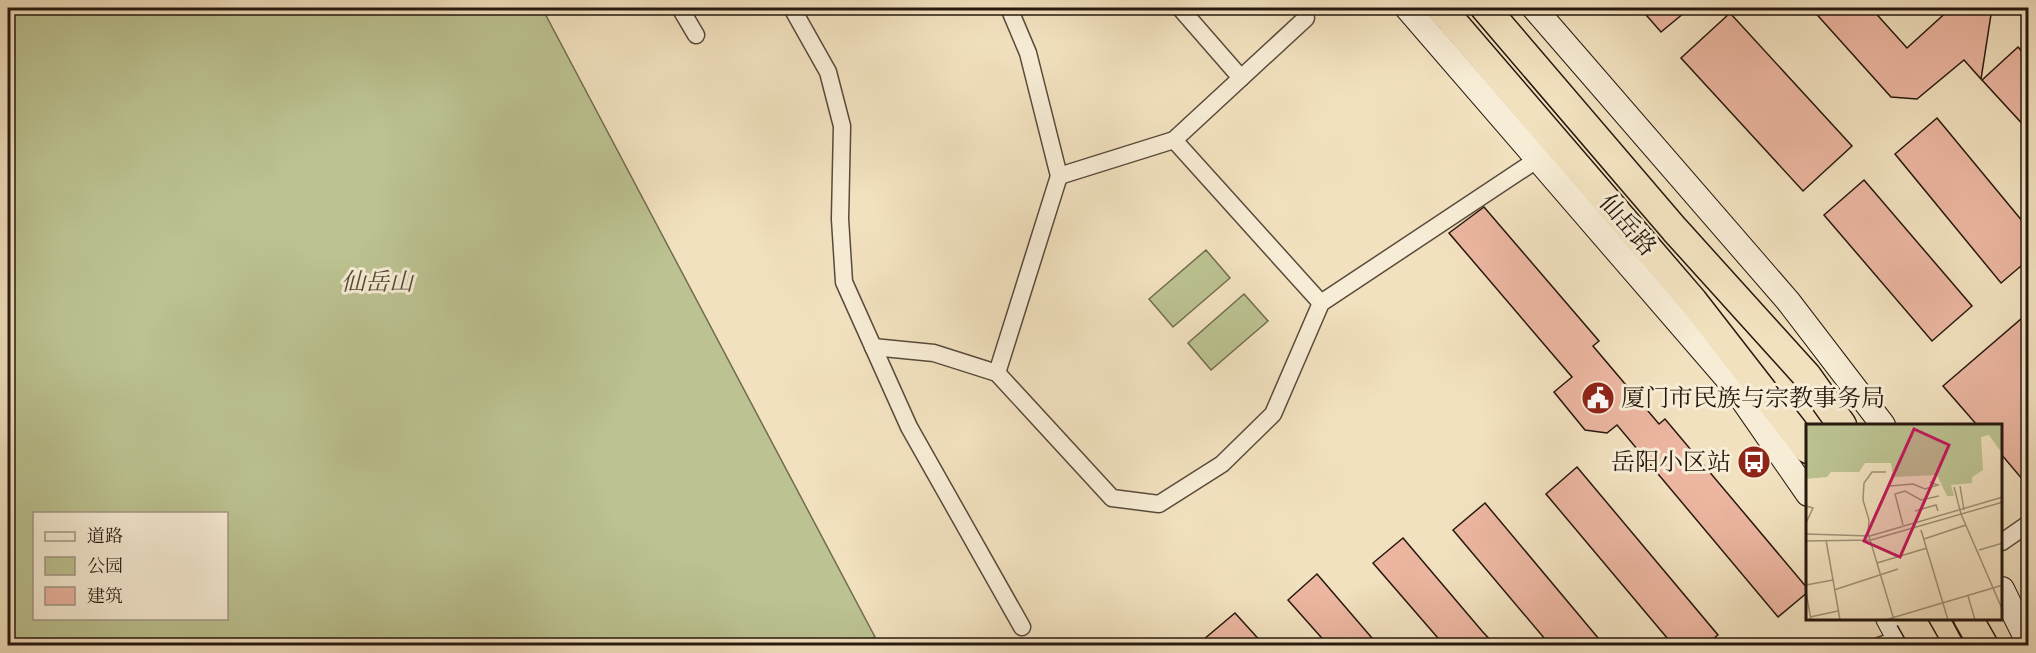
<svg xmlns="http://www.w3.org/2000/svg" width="2036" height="653" font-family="'IM FELL DW Pica','Noto Serif SC',serif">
	<rect width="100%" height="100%" fill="#f2e1bf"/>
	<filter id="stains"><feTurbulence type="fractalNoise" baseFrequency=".00333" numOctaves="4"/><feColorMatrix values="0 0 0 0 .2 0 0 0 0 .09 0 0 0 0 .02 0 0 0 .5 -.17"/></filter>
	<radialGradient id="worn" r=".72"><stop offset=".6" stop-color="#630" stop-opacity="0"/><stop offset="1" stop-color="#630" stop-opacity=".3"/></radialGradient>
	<g fill="#bcc291" stroke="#716d50" stroke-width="1.5" fill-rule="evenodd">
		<path d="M 8,8 L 542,8 L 875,637 L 861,646 L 8,645 ZM 34,514 L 226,514 L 226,618 L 34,618 Z"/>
		<polygon points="1206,250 1230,278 1173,327 1149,299"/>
		<polygon points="1244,294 1268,321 1211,370 1188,343"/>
	</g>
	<g fill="#ecb6a1" stroke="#26180e" stroke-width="1.5">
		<polygon points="1640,8 1690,8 1661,32"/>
		<polygon points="1811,8 1871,8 1907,48 1951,8 1992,8 1981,79 1964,60 1917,99 1891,97"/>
		<polygon points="1730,13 1852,146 1803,191 1681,58"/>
		<polygon points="2018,47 2028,58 2028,130 1982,80"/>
		<polygon points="1937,118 2028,228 2028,260 2001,283 1895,154"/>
		<polygon points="1864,180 1972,306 1932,341 1824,215"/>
		<polygon points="1484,207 1599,341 1593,346 1659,424 1665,419 1808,589 1808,592 1778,617 1617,425 1607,433 1585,430 1554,392 1572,377 1449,233"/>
		<polygon points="2028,313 2028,486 2001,454 2001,425 1977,425 1943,386"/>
		<polygon points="1577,467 1718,635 1705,645 1673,645 1546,494"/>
		<polygon points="1485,503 1604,645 1550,645 1453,530"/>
		<polygon points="1403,538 1482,631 1495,645 1444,645 1373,563"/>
		<polygon points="1317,574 1378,645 1328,645 1288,600"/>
		<polygon points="1235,613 1264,645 1197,645"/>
	</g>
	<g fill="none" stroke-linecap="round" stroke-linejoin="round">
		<defs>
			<g id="minor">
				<polyline points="680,8 696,35"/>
				<polyline points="792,8 828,72 842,126 840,219 844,282 909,427 1022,627"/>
				<polyline points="1009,8 1028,53 1059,176 997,373 1112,498 1159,504 1222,464 1273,414 1321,303 1538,159"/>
				<polyline points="1180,8 1241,78"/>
				<polyline points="1174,140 1321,303"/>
				<polyline points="1059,176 1174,140 1306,18"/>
				<polyline points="873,347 934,353 997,373"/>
				<polyline points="2002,542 2028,524"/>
				<polyline points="1879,646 1899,639 1905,633"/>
			</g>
			<g id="secondary">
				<polyline points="1407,8 1731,383 1808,494"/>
				<polyline points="1534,8 1788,301 1883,425"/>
				<polyline points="2002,589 2028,642"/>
				<polyline points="1888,618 1903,646"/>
			</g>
			<g id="trunk">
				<polyline points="1441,8 1693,301 1808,449"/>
				<polyline points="1485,8 1675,230 1807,376 1842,425"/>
				<polyline points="1934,618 1949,646"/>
				<polyline points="1968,618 1984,646"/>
			</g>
		</defs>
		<use href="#minor" stroke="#594a3a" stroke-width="19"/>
		<use href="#secondary" stroke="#26180e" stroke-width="26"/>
		<use href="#trunk" stroke="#26180e" stroke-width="31"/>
		<use href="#minor" stroke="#f7ecd5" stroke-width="16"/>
		<use href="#secondary" stroke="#f7ecd5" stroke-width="24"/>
		<use href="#trunk" stroke="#f2e1bf" stroke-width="28"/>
		<defs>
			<polyline id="trunk-bridge" points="1910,618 1926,646"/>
		</defs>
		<use href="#trunk-bridge" stroke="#26180e" stroke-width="31" stroke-linecap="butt"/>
		<use href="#trunk-bridge" stroke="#f2e1bf" stroke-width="28"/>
	</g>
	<defs>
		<symbol id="civic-disc" viewBox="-11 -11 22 22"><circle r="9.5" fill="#8f2418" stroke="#f7ecd5"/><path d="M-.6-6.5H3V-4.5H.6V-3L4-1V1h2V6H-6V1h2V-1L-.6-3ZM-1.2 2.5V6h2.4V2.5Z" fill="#fff"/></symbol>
		<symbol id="bus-disc" viewBox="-11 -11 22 22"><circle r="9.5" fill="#8f2418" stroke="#f7ecd5"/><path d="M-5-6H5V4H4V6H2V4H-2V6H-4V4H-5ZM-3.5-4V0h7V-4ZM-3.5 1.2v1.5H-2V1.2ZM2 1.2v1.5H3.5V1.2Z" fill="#fff"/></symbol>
	</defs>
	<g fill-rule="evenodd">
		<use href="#civic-disc" x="1579" y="379" width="38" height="38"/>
		<use href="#bus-disc" x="1735" y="443" width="38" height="38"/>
	</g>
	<g text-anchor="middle" stroke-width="6" stroke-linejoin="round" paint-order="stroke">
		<g font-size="24" fill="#26180e" stroke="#f7ecd5">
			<text transform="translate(1628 225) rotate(49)" y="8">仙岳路</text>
		</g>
		<g font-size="24" font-style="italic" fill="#534b35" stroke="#f7ecd5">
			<text x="377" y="290">仙岳山</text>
		</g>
		<g font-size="24" fill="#26180e" stroke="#f7ecd5" text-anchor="start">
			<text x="1621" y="406">厦门市民族与宗教事务局</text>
			<text x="1731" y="470" text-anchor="end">岳阳小区站</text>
		</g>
	</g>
	<g transform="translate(1806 424)">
		<rect width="196" height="196" fill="#f2e1bf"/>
		<path d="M 0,0 L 196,0 L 196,29 L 183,11 L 175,13 L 177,46 L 166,53 L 166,59 L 145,61 L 148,72 L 141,72 L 131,51 L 87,53 L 85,39 L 59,39 L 53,48 L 25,48 L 21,53 L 0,55 Z" fill="#bcc291"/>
		<path fill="none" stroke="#a09178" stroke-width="1.5" d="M 80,48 L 66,48 L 58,59 L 57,76 L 63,96 L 62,109 L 88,196M 84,62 L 107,60 L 119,65 L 132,61 L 124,58M 154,62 L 158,86M 148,63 L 155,90 L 197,187M 0,82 L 7,84 L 0,99M 109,87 L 130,81 L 132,87M 97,101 L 89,70 L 99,67 L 115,76 L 133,72M 115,106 L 142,196M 0,110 L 64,112 L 197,73M 118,115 L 160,101M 20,116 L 34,196M 0,117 L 65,116 L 197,78M 173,126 L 197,119M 71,139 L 121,124M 0,161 L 27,156M 28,166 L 92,145M 0,168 L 5,196M 162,172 L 169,196M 4,193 L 32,187M 79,196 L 197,161"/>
		<path fill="#c2185b" fill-opacity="0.15" stroke="#c2185b" stroke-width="3" d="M 108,5 L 143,21 L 94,133 L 58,117 Z"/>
		<rect width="196" height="196" fill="none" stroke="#26180e" stroke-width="3"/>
	</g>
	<rect width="2036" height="653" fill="none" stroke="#f2e1bf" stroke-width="30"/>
	<rect x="9" y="9" width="2018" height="635" fill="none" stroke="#26180e" stroke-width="3"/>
	<rect x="15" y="15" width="2006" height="623" fill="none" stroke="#26180e" stroke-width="1.5"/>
	<rect x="33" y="512" width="195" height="108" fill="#f7ecd5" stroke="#a39785" stroke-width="1.5"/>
	<rect x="45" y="532" width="30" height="9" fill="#f7ecd5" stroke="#a39785" stroke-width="1.5"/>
	<text x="87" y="542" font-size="18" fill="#26180e">道路</text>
	<rect x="45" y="557" width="30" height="18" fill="#bcc291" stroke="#a39785" stroke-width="1.5"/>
	<text x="87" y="572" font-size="18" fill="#26180e">公园</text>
	<rect x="45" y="587" width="30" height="18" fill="#ecb6a1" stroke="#a39785" stroke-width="1.5"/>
	<text x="87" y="602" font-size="18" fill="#26180e">建筑</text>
	<rect width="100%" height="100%" filter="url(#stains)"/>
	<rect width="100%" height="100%" fill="url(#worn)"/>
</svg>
